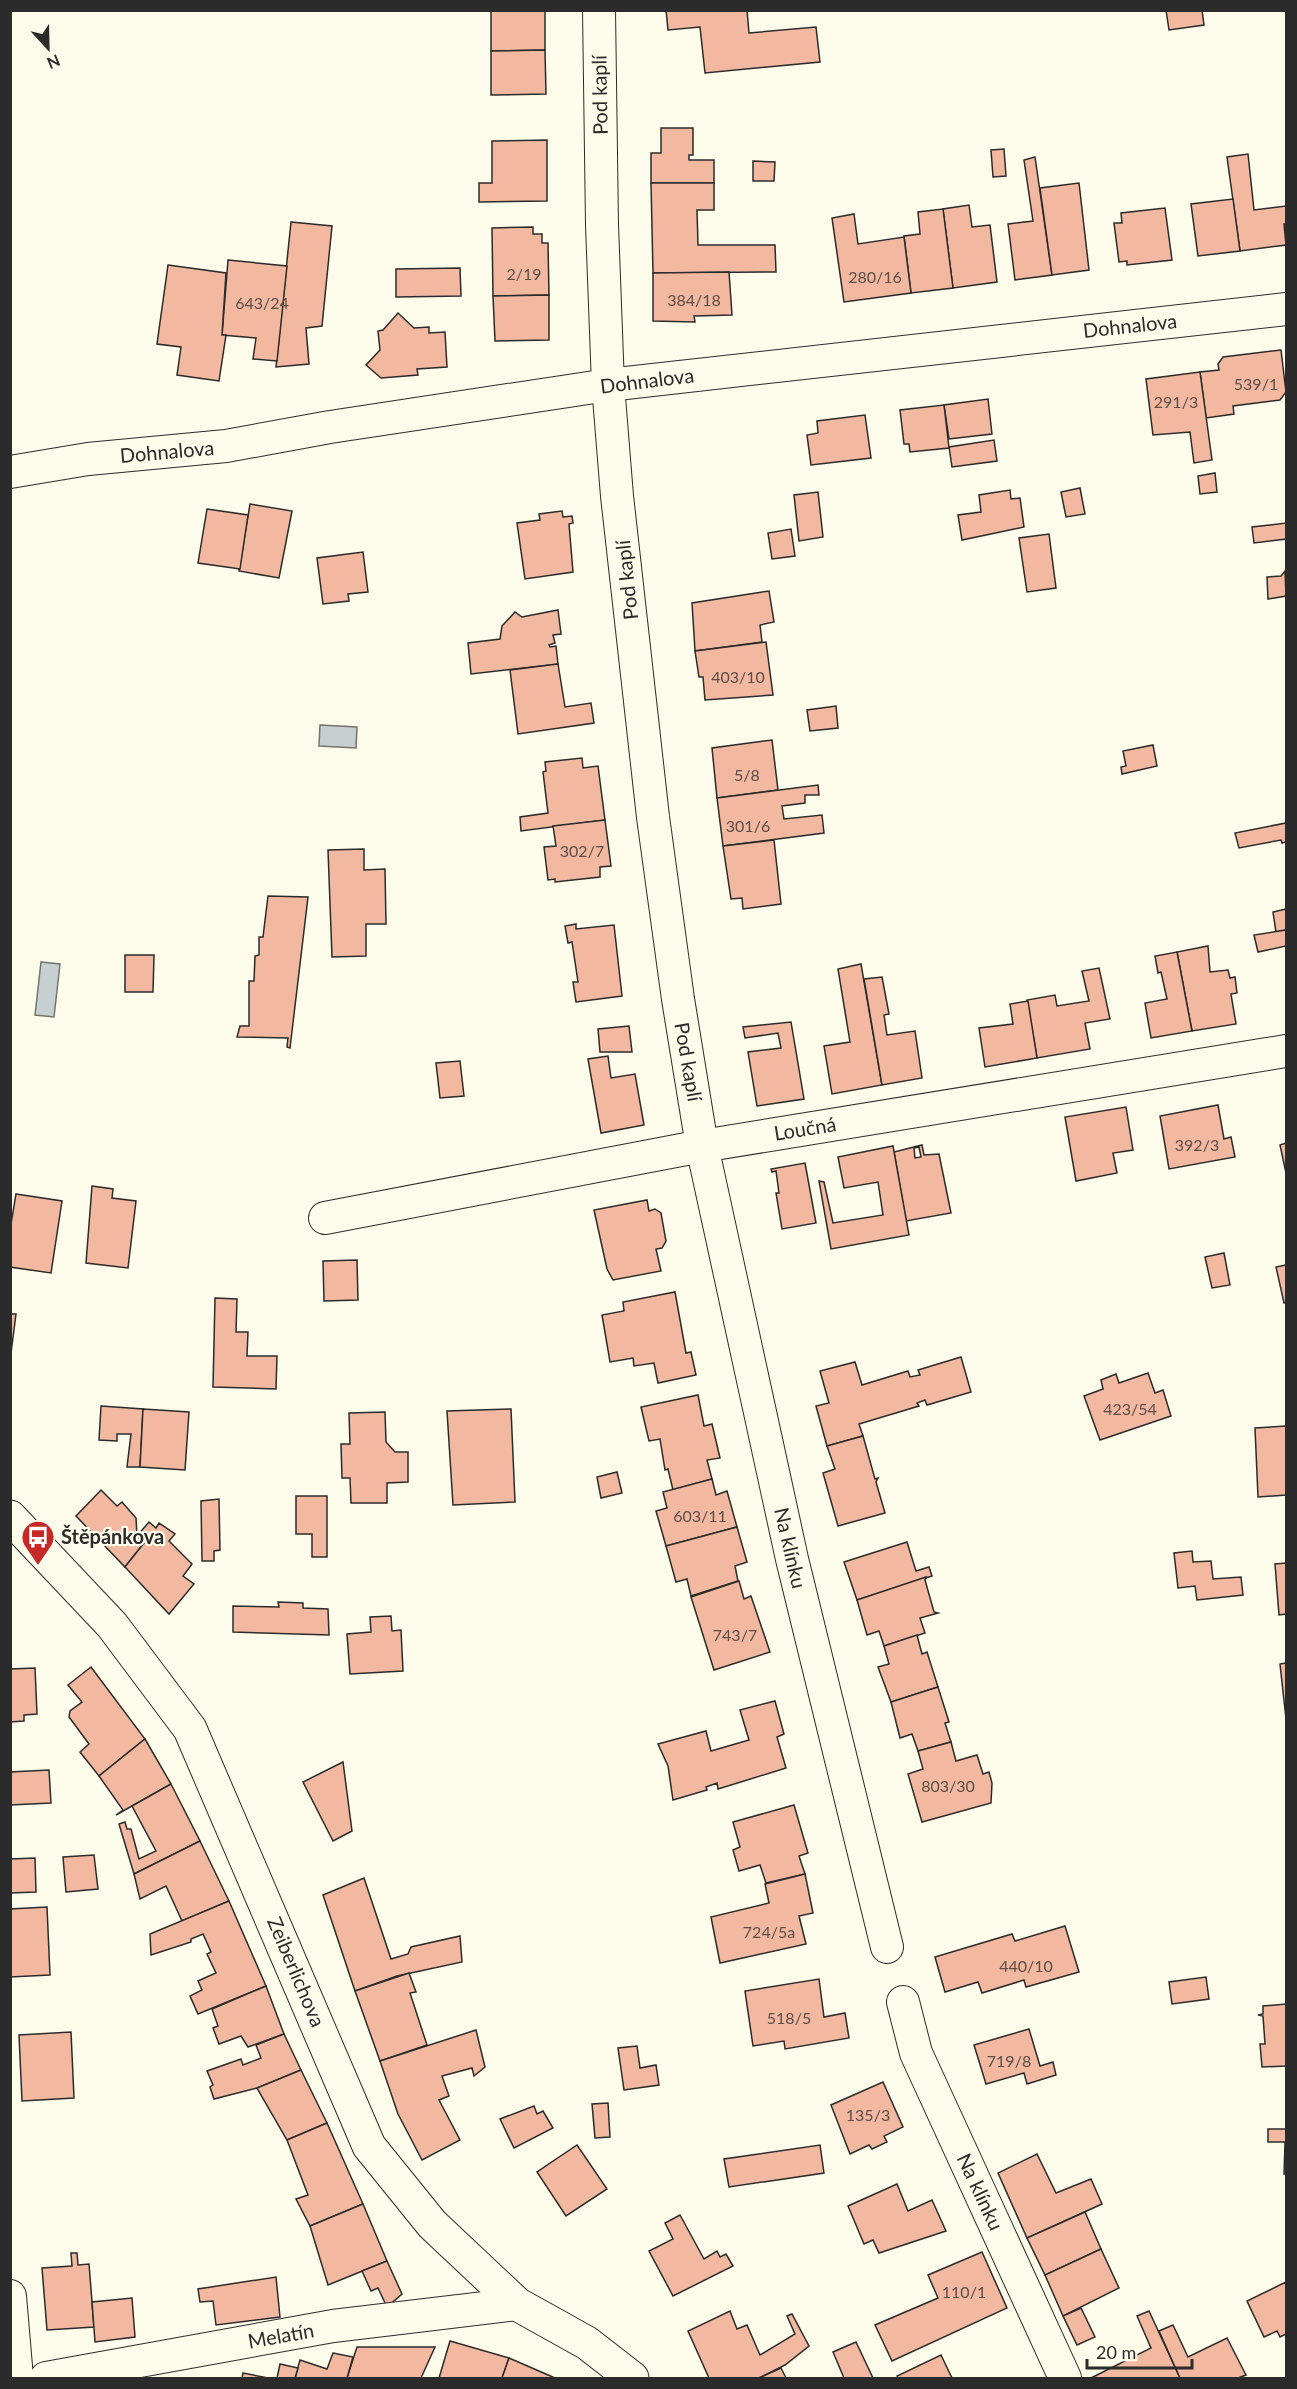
<svg xmlns="http://www.w3.org/2000/svg" width="1297" height="2389" font-family="Lato,sans-serif">
	<rect width="100%" height="100%" fill="#fdfbea"/>
	<g fill="#c7d0d0" stroke="#74746e" stroke-width="1.5">
		<polygon points="320,725 357,727 356,748 319,746"/>
		<polygon points="41,962 60,964 54,1017 35,1015"/>
	</g>
	<g fill="#f2b8a0" stroke="#2b2b2b" stroke-width="1.5" fill-rule="evenodd">
		<polygon points="491,10 545,10 545,50 491,51"/>
		<polygon points="666,10 747,10 749,33 816,27 820,62 705,73 700,27 668,30"/>
		<polygon points="1166,10 1202,10 1204,25 1169,30"/>
		<polygon points="545,50 546,94 491,95 491,51"/>
		<polygon points="661,128 693,128 693,155 689,155 689,160 714,160 714,183 651,183 651,153 661,153"/>
		<polygon points="547,140 547,201 479,202 479,183 492,183 492,141"/>
		<polygon points="1004,149 1006,176 993,177 991,150"/>
		<polygon points="1248,154 1254,210 1286,206 1286,224 1284,224 1286,245 1240,251 1227,157"/>
		<polygon points="1035,157 1052,275 1015,280 1008,224 1033,221 1024,160"/>
		<polygon points="753,161 775,162 774,181 753,181"/>
		<polygon points="651,183 714,183 714,210 697,210 698,245 775,245 776,272 653,273"/>
		<polygon points="1079,183 1089,270 1052,275 1040,188"/>
		<polygon points="1233,199 1240,251 1198,256 1191,204"/>
		<polygon points="969,205 972,227 990,225 997,282 953,288 943,209"/>
		<polygon points="1165,208 1172,260 1127,265 1127,261 1119,262 1114,223 1122,223 1121,213"/>
		<polygon points="943,209 953,288 911,293 904,236 920,234 918,212"/>
		<polygon points="854,214 858,244 904,237 911,293 844,302 832,218"/>
		<polygon points="291,222 332,226 322,326 306,328 309,364 276,367"/>
		<polygon points="533,227 533,234 542,234 542,243 548,243 549,295 493,296 492,228"/>
		<polygon points="228,260 287,266 277,361 253,359 256,338 222,335"/>
		<polygon points="168,265 226,273 222,335 226,335 219,381 177,375 181,347 157,344"/>
		<polygon points="460,268 461,296 396,297 396,269"/>
		<polygon points="729,272 732,315 694,316 695,322 653,321 653,273"/>
		<polygon points="549,295 549,340 495,341 493,296"/>
		<polygon points="398,313 414,328 429,327 429,333 445,332 447,367 417,369 418,375 381,378 366,365 380,350 378,331 383,330"/>
		<polygon points="1281,350 1286,392 1280,400 1233,406 1234,414 1206,418 1200,372 1219,370 1218,364 1223,357"/>
		<polygon points="1200,372 1212,460 1194,463 1190,432 1153,435 1146,379"/>
		<polygon points="988,399 992,434 949,439 944,405"/>
		<polygon points="944,405 949,448 910,452 909,444 904,444 900,410"/>
		<polygon points="865,415 871,458 811,465 807,435 818,433 817,421"/>
		<polygon points="994,440 997,461 952,467 949,447"/>
		<polygon points="1215,473 1217,492 1200,494 1198,476"/>
		<polygon points="1080,488 1085,514 1066,517 1061,492"/>
		<polygon points="1010,490 1011,499 1020,498 1024,527 962,540 958,515 981,512 979,495"/>
		<polygon points="818,492 823,537 799,541 794,495"/>
		<polygon points="250,504 292,511 279,578 239,571"/>
		<polygon points="207,509 248,515 240,569 198,563"/>
		<polygon points="562,511 563,517 572,516 573,523 569,524 573,572 525,579 517,523 540,520 539,514"/>
		<polygon points="1286,523 1286,539 1254,543 1252,527"/>
		<polygon points="791,529 795,556 772,559 768,533"/>
		<polygon points="1049,534 1056,588 1027,592 1019,538"/>
		<polygon points="363,552 368,592 348,594 349,601 323,604 317,558"/>
		<polygon points="1285,571 1286,596 1268,599 1267,577 1281,576"/>
		<polygon points="769,591 774,622 760,625 762,642 695,651 692,603"/>
		<polygon points="558,610 561,634 553,635 555,643 549,645 550,647 556,646 558,664 471,674 468,643 500,639 502,626 515,612 522,617"/>
		<polygon points="766,642 773,695 705,700 703,677 699,677 695,651"/>
		<polygon points="558,664 565,707 591,703 594,723 518,734 510,670"/>
		<polygon points="836,706 838,728 810,731 807,710"/>
		<polygon points="772,740 778,790 717,798 712,748"/>
		<polygon points="1153,745 1157,766 1122,774 1121,767 1126,766 1123,751"/>
		<polygon points="582,758 583,768 598,766 605,820 521,831 520,817 548,813 543,772 546,771 545,762"/>
		<polygon points="818,785 819,795 805,795 805,803 782,806 784,819 822,815 824,833 723,846 717,798"/>
		<polygon points="605,820 611,866 600,867 600,877 555,882 555,879 548,880 544,847 556,846 553,826"/>
		<polygon points="1286,823 1286,842 1282,843 1281,840 1239,848 1235,833"/>
		<polygon points="774,840 781,904 743,909 742,898 731,899 723,846"/>
		<polygon points="364,849 364,870 385,869 386,924 366,924 366,956 332,957 328,850"/>
		<polygon points="268,896 308,897 290,1048 287,1047 288,1038 237,1037 240,1026 249,1026 249,981 254,981 255,956 259,955 259,937 263,937"/>
		<polygon points="1286,909 1286,930 1276,932 1273,912"/>
		<polygon points="576,924 576,929 614,925 622,996 576,1002 573,982 578,982 572,942 568,943 565,926"/>
		<polygon points="1286,930 1286,946 1258,952 1254,935"/>
		<polygon points="1208,946 1210,972 1228,970 1230,978 1235,977 1237,993 1231,994 1236,1024 1192,1031 1177,952"/>
		<polygon points="1177,952 1192,1031 1151,1038 1145,1003 1167,999 1161,972 1158,973 1155,956"/>
		<polygon points="125,955 154,955 153,992 125,992"/>
		<polygon points="861,964 882,1085 832,1094 824,1046 850,1042 838,969"/>
		<polygon points="1099,968 1110,1019 1085,1023 1090,1049 1037,1058 1027,1000 1055,995 1057,1006 1089,1001 1082,971"/>
		<polygon points="882,977 889,1014 884,1015 887,1035 915,1031 922,1078 882,1085 864,979"/>
		<polygon points="1028,1001 1037,1058 985,1067 979,1028 1013,1024 1010,1004"/>
		<polygon points="791,1022 804,1099 757,1106 748,1052 781,1048 778,1033 745,1038 743,1027"/>
		<polygon points="629,1026 632,1052 600,1052 598,1029"/>
		<polygon points="608,1056 611,1078 635,1074 644,1125 601,1133 588,1059"/>
		<polygon points="460,1061 464,1096 440,1098 436,1063"/>
		<polygon points="1218,1105 1224,1139 1231,1137 1235,1157 1169,1169 1160,1116"/>
		<polygon points="1126,1107 1133,1150 1113,1153 1117,1173 1076,1181 1065,1117"/>
		<polygon points="1286,1143 1286,1173 1280,1145"/>
		<path d="M 922,1145 L 924,1155 L 939,1154 L 951,1213 L 906,1221 L 894,1152 ZM 919,1147 L 921,1157 L 915,1158 L 914,1148 Z"/>
		<polygon points="893,1146 909,1235 831,1249 819,1181 824,1182 833,1223 883,1215 878,1182 844,1188 838,1157"/>
		<polygon points="805,1163 816,1223 782,1229 776,1193 779,1193 776,1171 772,1172 771,1169"/>
		<polygon points="92,1186 113,1189 112,1198 136,1201 128,1268 86,1263"/>
		<polygon points="16,1194 62,1201 51,1273 10,1267 10,1230"/>
		<polygon points="647,1200 649,1211 655,1209 661,1213 666,1241 662,1248 656,1249 661,1271 613,1280 607,1269 594,1210"/>
		<polygon points="1224,1253 1230,1285 1212,1288 1205,1257"/>
		<polygon points="357,1260 358,1300 324,1301 323,1261"/>
		<polygon points="1286,1265 1286,1303 1284,1303 1276,1267"/>
		<polygon points="675,1292 686,1353 691,1352 696,1375 658,1383 654,1363 634,1366 633,1358 610,1362 602,1315 624,1311 623,1302"/>
		<polygon points="215,1298 237,1299 236,1332 248,1332 247,1356 277,1356 276,1389 213,1387"/>
		<polygon points="10,1314 16,1314 11,1353 10,1353"/>
		<polygon points="961,1357 971,1392 927,1405 925,1400 917,1403 919,1406 859,1424 863,1436 827,1446 816,1406 829,1403 820,1371 855,1362 862,1385 908,1371 910,1377 920,1375 918,1370"/>
		<polygon points="1148,1373 1155,1393 1163,1390 1171,1416 1100,1440 1084,1396 1103,1389 1101,1380 1116,1374 1119,1383"/>
		<polygon points="698,1395 704,1426 712,1424 720,1458 707,1460 712,1479 673,1490 668,1469 665,1470 660,1439 649,1441 641,1407"/>
		<polygon points="101,1406 143,1409 140,1467 127,1467 131,1434 117,1434 117,1441 99,1440"/>
		<polygon points="143,1409 189,1412 185,1470 140,1467"/>
		<polygon points="511,1409 515,1502 453,1505 447,1411"/>
		<polygon points="385,1412 386,1442 395,1452 408,1452 408,1482 387,1483 387,1503 351,1503 350,1478 342,1478 341,1444 350,1444 349,1413"/>
		<polygon points="1286,1426 1286,1495 1258,1497 1255,1428"/>
		<polygon points="863,1436 875,1479 878,1478 876,1482 885,1513 838,1526 823,1473 835,1469 827,1446"/>
		<polygon points="617,1472 622,1493 601,1498 597,1477"/>
		<polygon points="712,1479 716,1495 727,1491 737,1527 666,1546 656,1511 667,1508 663,1492"/>
		<polygon points="101,1490 117,1506 122,1502 136,1518 137,1536 144,1543 125,1567 76,1516"/>
		<polygon points="296,1496 327,1496 327,1557 312,1557 312,1534 296,1534"/>
		<polygon points="219,1499 220,1550 214,1551 214,1561 202,1561 201,1501"/>
		<polygon points="149,1522 156,1528 159,1523 175,1534 169,1541 192,1564 183,1576 194,1584 169,1614 125,1567 144,1543 137,1536"/>
		<polygon points="737,1527 747,1562 735,1566 738,1581 691,1596 687,1579 676,1582 666,1546"/>
		<polygon points="907,1542 916,1571 929,1567 932,1576 857,1600 844,1562"/>
		<polygon points="1192,1551 1193,1562 1211,1561 1213,1579 1241,1577 1243,1595 1197,1600 1195,1586 1178,1588 1174,1553"/>
		<polygon points="1286,1563 1286,1614 1279,1615 1275,1564"/>
		<polygon points="926,1577 925,1580 934,1612 938,1613 920,1618 925,1633 884,1646 879,1631 867,1635 857,1600"/>
		<polygon points="739,1581 744,1599 751,1596 770,1652 714,1670 691,1597"/>
		<polygon points="278,1602 303,1603 303,1608 328,1609 329,1635 233,1632 233,1606 279,1607"/>
		<polygon points="391,1616 392,1631 401,1630 403,1671 350,1674 347,1634 371,1632 370,1617"/>
		<polygon points="917,1635 922,1654 927,1652 938,1687 891,1702 878,1667 889,1664 884,1646"/>
		<polygon points="1286,1663 1286,1719 1280,1664"/>
		<polygon points="91,1667 145,1739 99,1776 80,1752 89,1744 69,1717 70,1711 82,1702 68,1685"/>
		<polygon points="35,1668 37,1714 24,1715 24,1721 10,1722 10,1669"/>
		<polygon points="938,1687 949,1722 945,1723 951,1742 918,1751 912,1734 900,1738 891,1702"/>
		<polygon points="775,1701 784,1734 777,1737 786,1768 718,1789 717,1783 706,1787 707,1790 673,1800 668,1766 658,1744 706,1731 711,1751 749,1740 740,1710"/>
		<polygon points="145,1739 171,1784 116,1815 123,1810 99,1776"/>
		<polygon points="951,1742 956,1761 977,1755 983,1774 989,1772 992,1783 991,1803 922,1822 908,1774 923,1769 918,1751"/>
		<polygon points="343,1762 352,1831 333,1841 303,1782"/>
		<polygon points="49,1770 51,1803 10,1805 10,1772"/>
		<polygon points="171,1784 200,1841 134,1874 119,1824 125,1822 127,1829 131,1829 139,1859 156,1851 132,1806"/>
		<polygon points="794,1805 808,1853 799,1856 805,1874 766,1883 760,1865 739,1871 733,1850 740,1847 733,1822"/>
		<polygon points="200,1841 229,1901 182,1921 166,1886 140,1899 134,1874"/>
		<polygon points="94,1855 98,1889 66,1892 63,1857"/>
		<polygon points="35,1858 36,1892 10,1893 10,1859"/>
		<polygon points="805,1874 813,1913 799,1916 806,1944 720,1963 711,1917 769,1903 765,1884"/>
		<polygon points="364,1878 391,1959 408,1954 411,1947 460,1936 462,1962 397,1976 355,1991 323,1895"/>
		<polygon points="229,1901 266,1986 198,2014 190,1996 202,1990 198,1981 216,1973 207,1954 211,1952 203,1934 191,1939 191,1942 151,1955 150,1934"/>
		<polygon points="47,1907 50,1975 10,1977 10,1909"/>
		<polygon points="1065,1926 1079,1972 1026,1987 1024,1980 982,1993 978,1982 945,1992 935,1957 1012,1934 1015,1941"/>
		<polygon points="409,1973 416,1992 410,1993 427,2045 380,2061 355,1991"/>
		<polygon points="1206,1977 1209,1999 1172,2004 1169,1982"/>
		<polygon points="819,1979 824,2017 845,2013 849,2038 785,2049 784,2041 753,2046 745,1991"/>
		<polygon points="266,1986 284,2034 248,2047 241,2036 219,2044 213,2028 218,2026 212,2009"/>
		<polygon points="1286,2004 1286,2066 1262,2067 1260,2044 1265,2044 1263,2016 1258,2015 1263,2014 1263,2006"/>
		<polygon points="1029,2029 1040,2066 1053,2062 1056,2075 1027,2084 1024,2073 986,2084 974,2045"/>
		<polygon points="476,2030 485,2067 474,2076 472,2068 442,2076 449,2096 439,2100 460,2140 422,2160 398,2114 380,2061"/>
		<polygon points="71,2032 74,2098 22,2101 19,2035"/>
		<polygon points="284,2034 301,2070 257,2088 214,2099 210,2087 213,2085 207,2071 241,2059 243,2065 261,2058 256,2045"/>
		<polygon points="637,2046 640,2068 656,2065 659,2085 624,2090 618,2048"/>
		<polygon points="301,2070 327,2123 287,2140 257,2088"/>
		<polygon points="883,2082 903,2127 884,2136 887,2142 872,2149 869,2145 850,2154 831,2105"/>
		<polygon points="608,2103 610,2137 595,2138 592,2104"/>
		<polygon points="534,2106 537,2114 543,2111 553,2128 514,2148 500,2119"/>
		<polygon points="327,2123 363,2204 310,2226 296,2199 308,2195 287,2140"/>
		<polygon points="1268,2129 1286,2129 1286,2174 1284,2174 1285,2142 1268,2142"/>
		<polygon points="577,2145 607,2189 566,2216 537,2172"/>
		<polygon points="820,2145 824,2173 729,2187 724,2159"/>
		<polygon points="1037,2154 1056,2193 1091,2179 1102,2204 1027,2238 998,2173"/>
		<polygon points="897,2184 908,2211 932,2200 946,2231 879,2253 873,2240 864,2244 848,2206"/>
		<polygon points="363,2204 387,2261 328,2285 310,2226"/>
		<polygon points="1085,2212 1101,2249 1045,2275 1027,2238"/>
		<polygon points="680,2215 704,2259 717,2251 720,2257 726,2254 733,2266 673,2296 649,2251 673,2239 665,2223"/>
		<polygon points="1101,2249 1119,2288 1063,2316 1045,2275"/>
		<polygon points="982,2252 1007,2308 892,2361 875,2325 938,2298 928,2275"/>
		<polygon points="71,2253 77,2253 78,2265 89,2264 94,2327 47,2330 42,2268 72,2266"/>
		<polygon points="387,2261 402,2294 387,2307 378,2288 371,2291 362,2271"/>
		<polygon points="276,2277 280,2317 216,2325 213,2301 200,2302 198,2289"/>
		<polygon points="1286,2282 1286,2334 1280,2337 1277,2331 1264,2337 1247,2301"/>
		<polygon points="132,2298 135,2337 95,2342 92,2302"/>
		<polygon points="1081,2308 1095,2337 1077,2345 1063,2316"/>
		<polygon points="730,2311 737,2329 747,2325 760,2355 795,2334 787,2316 792,2314 809,2346 785,2365 759,2378 709,2378 688,2331"/>
		<polygon points="1149,2311 1180,2378 1091,2378 1151,2348 1137,2316"/>
		<polygon points="1173,2325 1188,2357 1227,2338 1246,2375 1238,2378 1180,2378 1159,2331"/>
		<polygon points="450,2341 509,2358 502,2378 439,2378"/>
		<polygon points="856,2342 873,2378 844,2378 833,2352"/>
		<polygon points="357,2347 435,2347 421,2378 347,2378"/>
		<polygon points="333,2353 353,2357 347,2378 295,2378 300,2360 327,2369"/>
		<polygon points="941,2355 952,2378 898,2378 897,2376"/>
		<polygon points="509,2358 555,2378 502,2378"/>
		<polygon points="280,2364 298,2368 295,2378 277,2378"/>
		<polygon points="781,2368 786,2378 759,2378"/>
		<polygon points="243,2373 268,2378 242,2378"/>
	</g>
	<g fill="none" stroke-linecap="round" stroke-linejoin="round">
		<defs>
			<g id="minor">
				<polyline points="599,10 602,225 608,385 617,496 653,817 678,999 702,1146 792,1559 887,1947"/>
				<polyline points="10,472 88,459 226,446 330,427 608,385 1286,309"/>
				<polyline points="325,1218 702,1146 1286,1051"/>
				<polyline points="903,2002 916,2053 1065,2378"/>
				<polyline points="10,2296 17,2378"/>
				<polyline points="46,2378 333,2326 517,2304"/>
			</g>
			<polyline id="tertiary" points="10,1517 112,1625 190,1729 369,2146 432,2224 517,2304 587,2343 632,2378"/>
		</defs>
		<use href="#minor" stroke="#2b2b2b" stroke-width="34"/>
		<use href="#tertiary" stroke="#2b2b2b" stroke-width="35"/>
		<use href="#minor" stroke="#fdfbea" stroke-width="32"/>
		<use href="#tertiary" stroke="#fdfbea" stroke-width="33"/>
	</g>
	<defs>
		<symbol id="bus-pin" viewBox="-11 -11 22 30"><path d="M0 17L-7.5 6A9.5 9.5 0 1 1 7.5 6Z" fill="#c62828" stroke="#fdfbea"/><path d="M-5-6H5V4H4V6H2V4H-2V6H-4V4H-5ZM-3.5-4V0h7V-4ZM-3.5 1.2v1.5H-2V1.2ZM2 1.2v1.5H3.5V1.2Z" fill="#fff"/></symbol>
	</defs>
	<g fill-rule="evenodd">
		<use href="#bus-pin" x="19" y="1518" width="38" height="52"/>
	</g>
	<g text-anchor="middle" stroke-width="4.5" stroke-linejoin="round" paint-order="stroke">
		<g font-size="16" fill="#5d4e48">
			<text x="524" y="280">2/19</text>
			<text x="875" y="283">280/16</text>
			<text x="694" y="306">384/18</text>
			<text x="262" y="309">643/24</text>
			<text x="1256" y="390">539/1</text>
			<text x="1176" y="408">291/3</text>
			<text x="738" y="683">403/10</text>
			<text x="747" y="781">5/8</text>
			<text x="748" y="832">301/6</text>
			<text x="582" y="857">302/7</text>
			<text x="1197" y="1151">392/3</text>
			<text x="1130" y="1415">423/54</text>
			<text x="700" y="1522">603/11</text>
			<text x="735" y="1641">743/7</text>
			<text x="948" y="1792">803/30</text>
			<text x="769" y="1938">724/5a</text>
			<text x="1026" y="1972">440/10</text>
			<text x="789" y="2024">518/5</text>
			<text x="1009" y="2067">719/8</text>
			<text x="868" y="2121">135/3</text>
			<text x="964" y="2298">110/1</text>
		</g>
		<g font-size="20" fill="#2b2b2b" stroke="#fdfbea">
			<text transform="translate(600 95) rotate(-91)" y="7">Pod kaplí</text>
			<text transform="translate(1130 326) rotate(-6)" y="7">Dohnalova</text>
			<text transform="translate(647 381) rotate(-7)" y="7">Dohnalova</text>
			<text transform="translate(167 452) rotate(-5)" y="7">Dohnalova</text>
			<text transform="translate(627 580) rotate(-96)" y="7">Pod kaplí</text>
			<text transform="translate(688 1062) rotate(80)" y="7">Pod kaplí</text>
			<text transform="translate(805 1129) rotate(-9)" y="7">Loučná</text>
			<text transform="translate(790 1548) rotate(77)" y="7">Na klínku</text>
			<text transform="translate(296 1972) rotate(67)" y="7">Zeiberlichova</text>
			<text transform="translate(980 2192) rotate(65)" y="7">Na klínku</text>
			<text transform="translate(281 2336) rotate(-10)" y="7">Melatín</text>
		</g>
		<g font-size="20" font-weight="bold" fill="#2b2b2b" stroke="#fdfbea" text-anchor="start">
			<text x="61" y="1544">Štěpánkova</text>
		</g>
	</g>
	<rect width="1297" height="2389" fill="none" stroke="#2b2b2b" stroke-width="24"/>
	<g transform="translate(48 48) rotate(158)" stroke="#fdfbea" stroke-width="4.5" paint-order="stroke">
	<path d="M0-4.5L10 22L0 15L-10 22Z" fill="#2b2b2b"/>
	<text y="-9" font-size="16" font-weight="bold" text-anchor="middle" fill="#2b2b2b">N</text>
	</g>
	<path d="M1087 2359v9h105v-9" fill="none" stroke="#2b2b2b" stroke-width="3"/>
	<text x="1096" y="2359" font-size="18" fill="#2b2b2b" stroke="#fdfbea" stroke-width="4.5" paint-order="stroke">20 m</text>
</svg>
